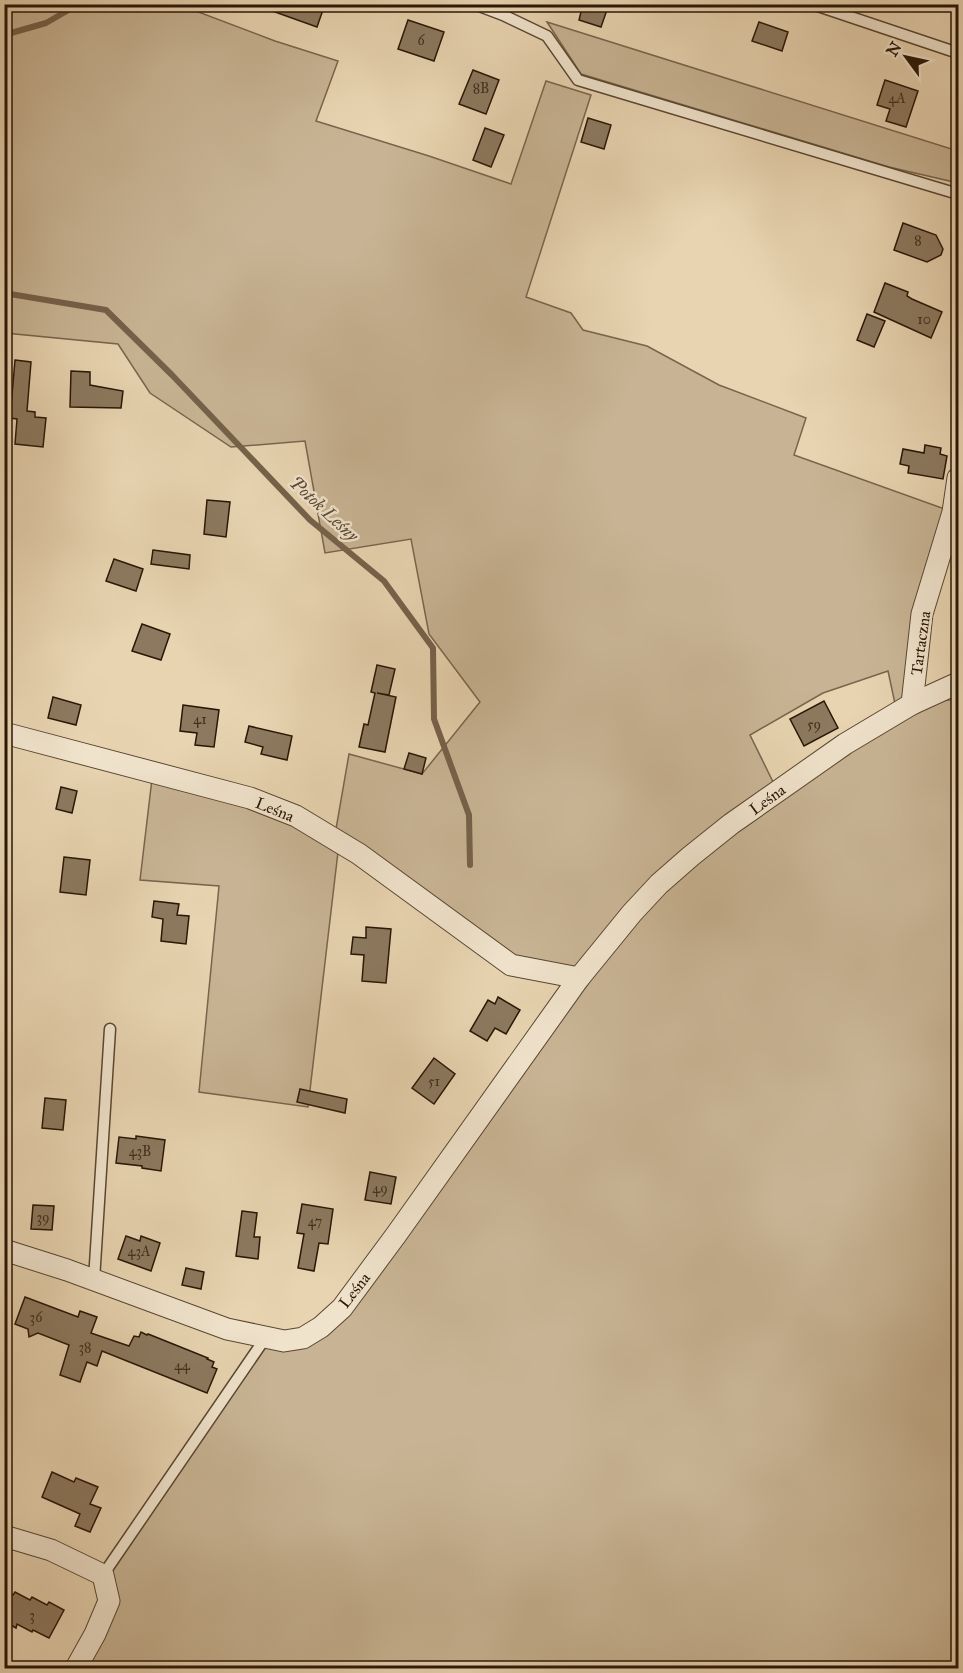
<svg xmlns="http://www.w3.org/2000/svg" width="963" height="1673" font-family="'IM FELL Great Primer',serif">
	<rect width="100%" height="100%" fill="#e8d4b1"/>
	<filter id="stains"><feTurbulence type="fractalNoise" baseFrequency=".00333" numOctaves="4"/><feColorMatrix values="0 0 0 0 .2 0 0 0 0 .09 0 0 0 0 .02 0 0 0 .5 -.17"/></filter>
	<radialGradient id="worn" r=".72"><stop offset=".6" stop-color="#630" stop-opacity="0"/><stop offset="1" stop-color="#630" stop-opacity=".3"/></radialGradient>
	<g fill="#c8b494" stroke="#78654d" stroke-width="1.5" fill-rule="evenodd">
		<path d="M 4,5 L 180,5 L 275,41 L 338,61 L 316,121 L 429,156 L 511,184 L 546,81 L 591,95 L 526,297 L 571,313 L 583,330 L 647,346 L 719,385 L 806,418 L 794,455 L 953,512 L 913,704 L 958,699 L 958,1668 L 76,1668 L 95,1634 L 103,1575 L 266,1337 L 321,1327 L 579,978 L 511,965 L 336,829 L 349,754 L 422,774 L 480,702 L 429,634 L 411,539 L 325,553 L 305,441 L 231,447 L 150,393 L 118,344 L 5,333 ZM 888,671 L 897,713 L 777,790 L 750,735 L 823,693 Z"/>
		<polygon points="547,22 958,151 958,183 889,167 581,74"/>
		<polygon points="152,779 250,807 300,828 338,852 308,1107 199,1092 219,886 140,880"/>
	</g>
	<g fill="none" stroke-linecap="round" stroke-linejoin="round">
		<g stroke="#75614a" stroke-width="6">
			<polyline points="4,35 46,23 72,8 73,4"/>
			<polyline points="4,293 106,310 172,375 310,520 384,581 433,648 434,719 469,815 470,865"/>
		</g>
	</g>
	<g fill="#8c795f" stroke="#291606" stroke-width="1.5">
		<polygon points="261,4 325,4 317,27 261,7"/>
		<polygon points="583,4 609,4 601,27 579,20"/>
		<polygon points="408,20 444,32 434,61 398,49"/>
		<polygon points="759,22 788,32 782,51 752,41"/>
		<polygon points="473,70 499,80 486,114 459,104"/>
		<polygon points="885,80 918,91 906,127 886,121 890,109 877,105"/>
		<polygon points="588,118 611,125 604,149 581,142"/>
		<polygon points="485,128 504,135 491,167 473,160"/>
		<polygon points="903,223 936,235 943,249 941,255 927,262 894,250"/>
		<polygon points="885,283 908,292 907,296 912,299 942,312 931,338 874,312"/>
		<polygon points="867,314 885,321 874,347 857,340"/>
		<polygon points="15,360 31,362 27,411 35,412 35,417 46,418 43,447 15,444 17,419 10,418"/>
		<polygon points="71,371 90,372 90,385 123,391 121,408 70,407"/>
		<polygon points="925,445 941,448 940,454 947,456 943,479 908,473 909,466 900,464 903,449 924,453"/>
		<polygon points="207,500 230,502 226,537 204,534"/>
		<polygon points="153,550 190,555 189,569 151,564"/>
		<polygon points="114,559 143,569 136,591 106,581"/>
		<polygon points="142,624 170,634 161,660 132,651"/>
		<polygon points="377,665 395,669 389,695 377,693 396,697 385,752 359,747 364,724 368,725 375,693 371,692"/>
		<polygon points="53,697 81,705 76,725 48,718"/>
		<polygon points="824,701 838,728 804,746 790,719"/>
		<polygon points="183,705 219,710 214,747 195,745 197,733 180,731"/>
		<polygon points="249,726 292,736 287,760 261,754 263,747 245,742"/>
		<polygon points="409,753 426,758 422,774 404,769"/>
		<polygon points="61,787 77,791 72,813 56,809"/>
		<polygon points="64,857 90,860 86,895 60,892"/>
		<polygon points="154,901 179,904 177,915 189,916 186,944 161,941 163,919 152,917"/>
		<polygon points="366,927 391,929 386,983 362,981 364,955 351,954 353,937 366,938"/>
		<polygon points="498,997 520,1010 506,1034 495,1028 487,1041 470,1031 488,1000 495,1004"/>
		<polygon points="434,1058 455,1074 434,1104 412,1088"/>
		<polygon points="300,1089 347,1099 345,1113 297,1102"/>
		<polygon points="45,1098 66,1100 63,1130 42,1128"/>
		<polygon points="136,1136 165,1140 161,1171 142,1168 142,1166 116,1163 119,1137 136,1139"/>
		<polygon points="370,1172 396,1177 391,1204 365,1200"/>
		<polygon points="302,1204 333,1209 328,1244 319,1243 314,1271 298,1268 304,1234 297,1233"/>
		<polygon points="33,1205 54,1206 52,1230 31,1229"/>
		<polygon points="242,1211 257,1213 254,1237 260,1237 258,1259 236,1256"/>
		<polygon points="126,1236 140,1241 141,1236 160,1243 151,1271 118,1259"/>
		<polygon points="186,1268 204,1272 201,1289 182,1285"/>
		<polygon points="25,1297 78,1317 80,1311 97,1317 91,1333 129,1346 134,1336 139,1337 141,1332 147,1335 148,1334 208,1358 207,1359 214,1362 212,1367 217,1369 207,1393 102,1351 97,1366 87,1362 80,1382 60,1375 69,1345 38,1333 29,1337 28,1329 15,1324"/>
		<polygon points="52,1472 74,1482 76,1478 98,1487 90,1504 101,1508 90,1532 75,1526 80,1514 42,1497"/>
		<polygon points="4,1590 13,1595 15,1592 30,1600 32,1597 47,1605 49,1602 64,1610 49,1638 33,1630 32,1632 17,1624 16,1628 4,1621"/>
	</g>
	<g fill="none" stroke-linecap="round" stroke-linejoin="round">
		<defs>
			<g id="lane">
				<polyline points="474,4 503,15 547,36 578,80 958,194"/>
				<polyline points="812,4 958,53"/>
				<polyline points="94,1280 110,1029"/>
				<polyline points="103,1575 266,1337"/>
			</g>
			<g id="street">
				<polyline points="912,704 922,614 953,512 958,478"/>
				<polyline points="4,733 250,798 296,816 359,854 511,965 579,978"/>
				<polyline points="4,1250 67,1270 227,1329 284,1341 303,1338 321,1327 342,1308 396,1235 579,978 632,913 659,884 691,856 731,824 845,744 912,704 958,683"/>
				<polyline points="4,1536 51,1550 103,1575 109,1601 95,1634 76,1668"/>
			</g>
		</defs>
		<use href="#lane" stroke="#594631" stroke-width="13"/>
		<use href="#street" stroke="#594631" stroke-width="23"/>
		<use href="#lane" stroke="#f0e3cc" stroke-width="10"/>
		<use href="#street" stroke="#f0e3cc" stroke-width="21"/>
	</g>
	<g text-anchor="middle" stroke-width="5" stroke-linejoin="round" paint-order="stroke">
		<g font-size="14" fill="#422f1c">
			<text x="421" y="45">6</text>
			<text x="481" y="93">8B</text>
			<text x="897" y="103">4A</text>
			<text x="918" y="245">8</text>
			<text x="924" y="324">10</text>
			<text x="200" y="724">41</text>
			<text x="814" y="729">59</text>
			<text x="434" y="1086">51</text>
			<text x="140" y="1156">43B</text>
			<text x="380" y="1193">49</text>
			<text x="43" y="1222">39</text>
			<text x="315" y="1226">47</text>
			<text x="139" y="1256">43A</text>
			<text x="36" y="1322">36</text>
			<text x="85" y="1352">38</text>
			<text x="182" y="1370">44</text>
			<text x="32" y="1620">3</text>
		</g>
		<g font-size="16" fill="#291606" stroke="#f0e3cc">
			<text transform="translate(920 643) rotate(-82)" y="6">Tartaczna</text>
			<text transform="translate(767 799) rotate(-36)" y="6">Leśna</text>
			<text transform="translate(275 809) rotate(22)" y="6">Leśna</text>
			<text transform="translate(354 1290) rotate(-52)" y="6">Leśna</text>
		</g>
		<g font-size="18" font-style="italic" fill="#5b4833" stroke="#f0e3cc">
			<text transform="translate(324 509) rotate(43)" y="6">Potok Leśny</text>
		</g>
	</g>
	<rect width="963" height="1673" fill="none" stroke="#e8d4b1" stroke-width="24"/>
	<rect x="6" y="6" width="951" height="1661" fill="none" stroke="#291606" stroke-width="3"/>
	<rect x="12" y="12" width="939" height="1649" fill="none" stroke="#291606" stroke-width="1.5"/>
	<g transform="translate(906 57) rotate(303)" stroke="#f0e3cc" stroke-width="4.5" paint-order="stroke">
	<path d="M0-4.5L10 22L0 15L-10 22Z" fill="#291606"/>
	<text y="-9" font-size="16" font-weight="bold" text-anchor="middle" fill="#291606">N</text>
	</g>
	<rect width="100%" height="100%" filter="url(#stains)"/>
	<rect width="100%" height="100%" fill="url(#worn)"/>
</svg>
